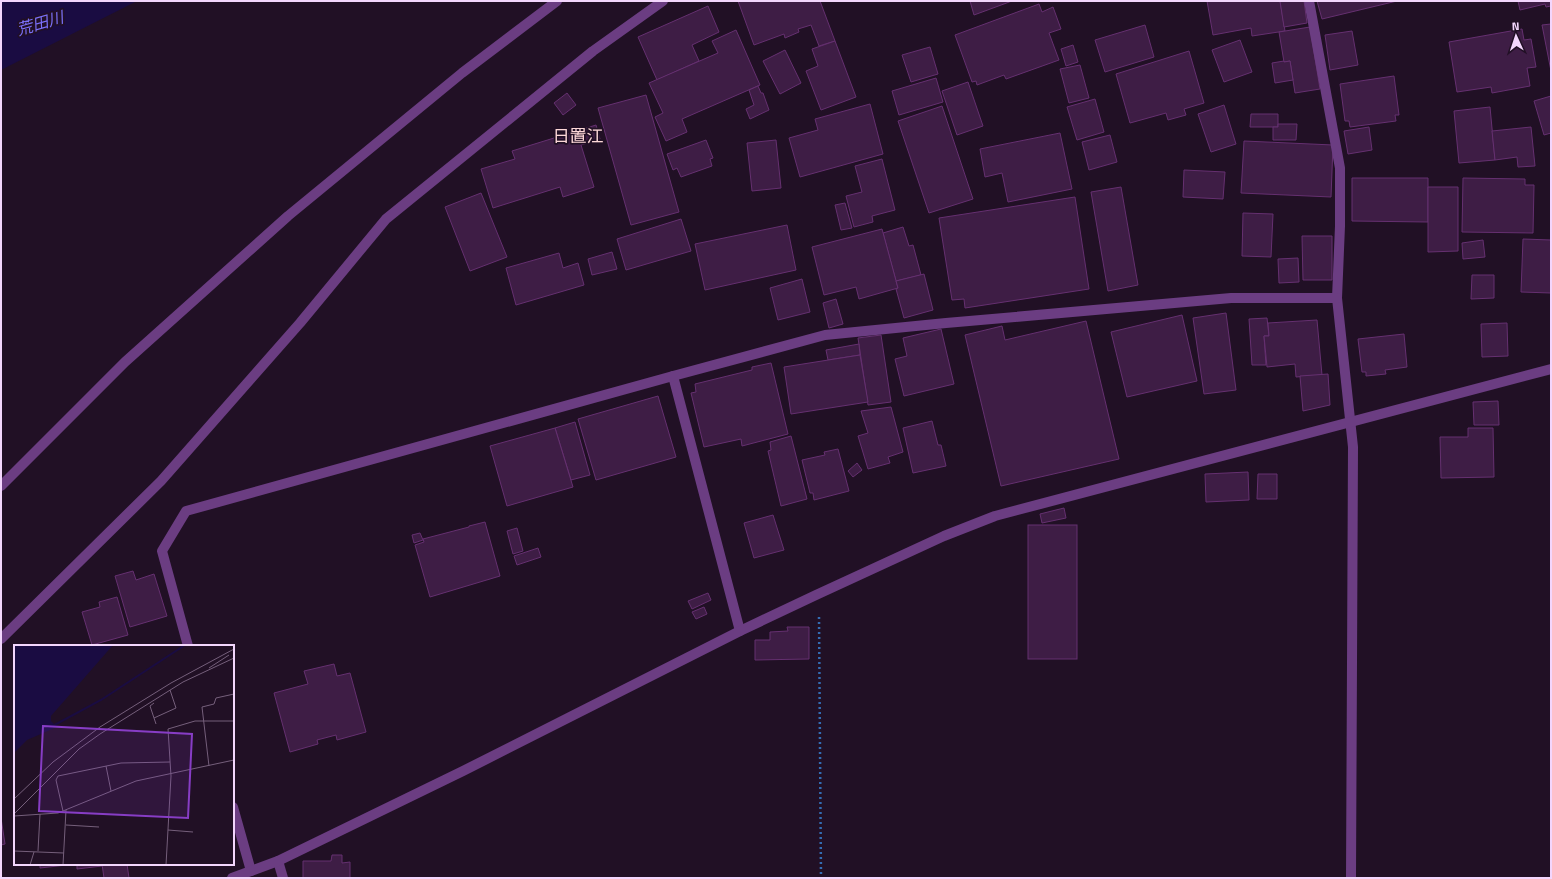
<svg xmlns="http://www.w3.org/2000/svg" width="1552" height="879" font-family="'Titillium Web','Noto Sans JP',sans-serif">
	<rect width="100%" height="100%" fill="#211025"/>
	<polygon fill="#1a0c42" points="1,1 137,1 1,70"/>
	<g fill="#3e1d45" stroke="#653070">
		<polygon points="738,1 820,1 835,41 819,46 811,25 798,29 799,32 785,38 784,34 754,45"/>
		<polygon points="970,1 1012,1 974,15"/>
		<polygon points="1207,1 1280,1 1285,31 1252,36 1251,28 1213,35"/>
		<polygon points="1280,1 1304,1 1307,23 1284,27"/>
		<polygon points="1317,1 1397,1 1322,19"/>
		<polygon points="1518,1 1551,1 1551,6 1546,7 1545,4 1520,10"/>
		<polygon points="1039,4 1042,12 1053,7 1061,29 1049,33 1059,60 1006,79 1004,75 977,85 976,81 972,82 955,35"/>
		<polygon points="708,6 719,32 692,45 699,61 657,80 638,37"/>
		<polygon points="1551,24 1551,71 1542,25"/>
		<polygon points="1145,25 1154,57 1105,72 1095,40"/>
		<polygon points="1310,27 1320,89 1295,93 1290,61 1284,62 1279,32"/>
		<polygon points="1522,29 1524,40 1531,39 1536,67 1527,68 1530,86 1492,93 1491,87 1457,92 1449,42"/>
		<polygon points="736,30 760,85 682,119 687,132 666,141 655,117 663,113 649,83 718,53 712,41"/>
		<polygon points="1352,31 1358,65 1330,70 1325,35"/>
		<polygon points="1240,40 1252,72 1224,82 1212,50"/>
		<polygon points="835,41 856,97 821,110 806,71 818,66 812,49"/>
		<polygon points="1073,45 1078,62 1066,66 1061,49"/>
		<polygon points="930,47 938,74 911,82 902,55"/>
		<polygon points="785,50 801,83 780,94 763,61"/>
		<polygon points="1189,51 1204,103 1184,109 1186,115 1168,120 1166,113 1130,123 1116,74"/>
		<polygon points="1284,61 1284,62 1290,61 1293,80 1275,83 1272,63"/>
		<polygon points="1080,65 1089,98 1069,103 1060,69"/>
		<polygon points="1394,76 1399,115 1395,115 1396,121 1350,127 1349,121 1345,121 1340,84"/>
		<polygon points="936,78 943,102 899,115 892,91"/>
		<polygon points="968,82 983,126 957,135 942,91"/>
		<polygon points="758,86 761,93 763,93 769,110 750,119 746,109 754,105 749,90"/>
		<polygon points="567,93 576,105 563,115 554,103"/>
		<polygon points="646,95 679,212 631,225 598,108"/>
		<polygon points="1551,96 1551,133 1544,135 1534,101"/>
		<polygon points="1095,99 1104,132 1077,140 1067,107"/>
		<polygon points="870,104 883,154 800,177 789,138 818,130 815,119"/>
		<polygon points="1224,105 1236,144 1211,152 1198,114"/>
		<polygon points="942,106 973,199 929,213 898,121"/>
		<polygon points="1490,107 1495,160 1459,163 1454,111"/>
		<polygon points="1251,114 1278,114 1278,127 1250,127"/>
		<polygon points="1278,124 1297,124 1296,140 1273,140 1273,127 1278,127"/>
		<polygon points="596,125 600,139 581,145 594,187 563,197 560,187 493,208 481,169 515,159 512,151"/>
		<polygon points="1369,127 1372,150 1348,154 1344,131"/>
		<polygon points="1531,127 1535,166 1518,167 1517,157 1495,160 1492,131"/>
		<polygon points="1060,133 1072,189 1008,202 1002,173 985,177 980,149"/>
		<polygon points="1110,135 1117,162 1089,170 1082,142"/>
		<polygon points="706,140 713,158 710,159 712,166 681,177 677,168 673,170 667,154"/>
		<polygon points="776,140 781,188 752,191 747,143"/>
		<polygon points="1244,141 1333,145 1331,197 1241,193"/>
		<polygon points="882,159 895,210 872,216 873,222 854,227 846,196 862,192 855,166"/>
		<polygon points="1184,170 1225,172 1223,199 1183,197"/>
		<polygon points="1352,178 1428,178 1428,222 1352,221"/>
		<polygon points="1463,178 1525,179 1525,185 1534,185 1533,233 1462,232"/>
		<polygon points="1121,187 1138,285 1108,291 1091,192"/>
		<polygon points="1428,187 1458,187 1458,251 1428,252"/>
		<polygon points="481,193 507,257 470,271 445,207"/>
		<polygon points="1075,197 1089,289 965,308 964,299 952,300 939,218"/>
		<polygon points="845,203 852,228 841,230 835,205"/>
		<polygon points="1243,213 1273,214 1271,257 1242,256"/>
		<polygon points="681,219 691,251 626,270 617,239"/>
		<polygon points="787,225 796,270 705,290 695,244"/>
		<polygon points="903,227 909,246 913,245 921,275 896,281 883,233"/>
		<polygon points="882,229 898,288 859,299 856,287 824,295 812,247"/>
		<polygon points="1302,236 1332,236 1332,280 1303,280"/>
		<polygon points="1523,239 1551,240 1551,293 1521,292"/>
		<polygon points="1483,240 1485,257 1463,259 1462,243"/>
		<polygon points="612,252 617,269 592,275 588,259"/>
		<polygon points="559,253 563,268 578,263 584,285 516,305 506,268"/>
		<polygon points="1298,258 1299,282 1279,283 1278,259"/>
		<polygon points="924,274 933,310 904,318 896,289 898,288 896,281"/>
		<polygon points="1472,275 1494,275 1494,298 1471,299"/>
		<polygon points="802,279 810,312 778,320 770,288"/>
		<polygon points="836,299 843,324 829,328 823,303"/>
		<polygon points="1226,313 1236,390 1204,394 1193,318"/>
		<polygon points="1182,315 1197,381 1127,397 1111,332"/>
		<polygon points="1267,318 1269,336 1264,336 1266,365 1252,365 1249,319"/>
		<polygon points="1317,320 1322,375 1296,377 1295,364 1267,367 1264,336 1269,336 1268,323"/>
		<polygon points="1086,321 1119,459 1001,486 965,335 1002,326 1005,340"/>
		<polygon points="1507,323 1508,356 1482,357 1481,324"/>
		<polygon points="941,329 954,384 904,396 895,359 907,356 903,338"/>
		<polygon points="1404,334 1407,367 1385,370 1386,374 1366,376 1366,372 1362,372 1358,339"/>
		<polygon points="881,335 891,402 868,405 858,338"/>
		<polygon points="859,344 860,355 828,360 826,350"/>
		<polygon points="860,355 868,402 791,414 784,367"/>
		<polygon points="771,363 788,434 742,446 741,439 704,447 691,393 696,392 695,384 752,370 752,367"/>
		<polygon points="1328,374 1330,405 1303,411 1300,376"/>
		<polygon points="658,396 676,457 596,480 578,419"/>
		<polygon points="1498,401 1499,425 1474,425 1473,402"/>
		<polygon points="891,407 903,452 888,457 890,463 868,469 858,436 868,433 861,411"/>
		<polygon points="932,421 938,445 941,445 946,466 913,473 903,428"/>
		<polygon points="575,422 590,475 571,480 555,428"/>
		<polygon points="555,428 573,487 507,506 490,446"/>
		<polygon points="1468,428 1493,428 1494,477 1441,478 1440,437 1468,437"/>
		<polygon points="791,436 807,499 781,506 768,451 771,450 770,442"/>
		<polygon points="838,449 849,491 814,500 813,493 810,493 802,460 825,455 824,452"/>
		<polygon points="857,463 862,470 853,477 848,471"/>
		<polygon points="1248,472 1249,500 1206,502 1205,474"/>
		<polygon points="1258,474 1277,474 1277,499 1257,499"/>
		<polygon points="1064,508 1066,518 1042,523 1040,514"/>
		<polygon points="773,515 784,550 754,558 744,523"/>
		<polygon points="485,522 500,576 430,597 415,545 424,542 423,539 469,527 469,526"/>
		<rect x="1028" y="525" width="49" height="134"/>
		<polygon points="517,528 523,551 513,554 507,531"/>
		<polygon points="420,533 423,540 414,543 412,535"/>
		<polygon points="538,548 541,557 517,565 514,556"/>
		<polygon points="133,571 136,580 154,574 167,616 130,627 115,576"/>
		<polygon points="708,593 711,600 692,609 688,601"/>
		<polygon points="117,597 128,635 92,645 82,612 100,607 99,602"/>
		<polygon points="704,607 707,614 696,619 692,612"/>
		<polygon points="787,627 809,627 809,659 755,660 755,640 770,640 770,632 788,631"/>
		<polygon points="334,664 337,676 350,673 366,732 337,740 336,735 317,740 318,744 290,752 274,693 308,684 304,671"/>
		<polygon points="1,818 5,844 1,845"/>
		<polygon points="332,855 342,855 342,863 350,862 350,878 303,878 303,861 331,861"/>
		<polygon points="40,864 75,864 40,868"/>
		<polygon points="77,864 102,864 102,866 77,869"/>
		<polygon points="102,864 127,864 129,878 104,878"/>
	</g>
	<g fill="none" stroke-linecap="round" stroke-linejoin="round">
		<polyline stroke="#346cb3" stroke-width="2.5" stroke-dasharray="2 3" stroke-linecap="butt" points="819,617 821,878"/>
		<g stroke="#6b3d82" stroke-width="10">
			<polyline points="1309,1 1340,168 1340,226 1337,298 1353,447 1351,878"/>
			<polyline points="673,376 740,631"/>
			<polyline points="1,486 125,362 288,216 462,73 557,1"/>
			<polyline points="1,639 161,481 300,323 386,219 593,51 663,1"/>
			<polyline points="188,646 162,551 186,511 673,376 825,335 946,323 1231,298 1337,298"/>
			<polyline points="233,807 251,871"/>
			<polyline points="278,861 283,878"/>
			<polyline points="232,878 278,861 463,771 740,631 816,595 944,536 995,516 1551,369"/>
		</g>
	</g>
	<g text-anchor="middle" stroke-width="3.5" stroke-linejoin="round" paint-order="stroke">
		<g font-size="16" font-style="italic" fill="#7b70f9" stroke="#211025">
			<text transform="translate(40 23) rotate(-16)" y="6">荒田川</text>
		</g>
		<g font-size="17" fill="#fdd8d8" stroke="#211025">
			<text x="578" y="142">日置江</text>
		</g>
	</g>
	<g transform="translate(14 645)">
		<rect width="220" height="220" fill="#211025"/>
		<path d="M 0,0 L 99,0 L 37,71 L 37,76 L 43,82 L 13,95 L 0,108 Z" fill="#1a0c42"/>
		<path fill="none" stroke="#1a0c42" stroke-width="2" d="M 35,83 L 87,55 L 171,0"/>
		<path fill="none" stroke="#755f7b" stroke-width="1" d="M 195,23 L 215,10M 140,58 L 136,61 L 142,79M 140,73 L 162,63 L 156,45M 92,121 L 97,146M 195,121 L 188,62 L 200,59 L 202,53 L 220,49M 0,154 L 39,117 L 86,82 L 157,38 L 220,4M 49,166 L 42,135 L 44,131 L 107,118 L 156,117M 0,169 L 65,104 L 86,89 L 169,37 L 220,13M 0,171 L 44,168 L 122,136 L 220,115M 52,180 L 85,182M 154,185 L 179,187M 0,206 L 50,208M 24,206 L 26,169M 16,220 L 20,207M 49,220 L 52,165M 152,220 L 157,131 L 154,84 L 181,76 L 220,76"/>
		<path fill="#873dc5" fill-opacity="0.15" stroke="#873dc5" stroke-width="2" d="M 29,81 L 178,89 L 174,173 L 25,166 Z"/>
		<rect width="220" height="220" fill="none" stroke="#f3d6fd" stroke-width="2"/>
	</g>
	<rect width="1552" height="879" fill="none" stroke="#f3d6fd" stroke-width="4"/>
	<g transform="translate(1516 36) rotate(357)" stroke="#211025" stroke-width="3" paint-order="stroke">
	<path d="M0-3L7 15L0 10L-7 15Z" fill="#f3d6fd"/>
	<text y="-6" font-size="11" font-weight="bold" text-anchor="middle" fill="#f3d6fd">N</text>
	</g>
</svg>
